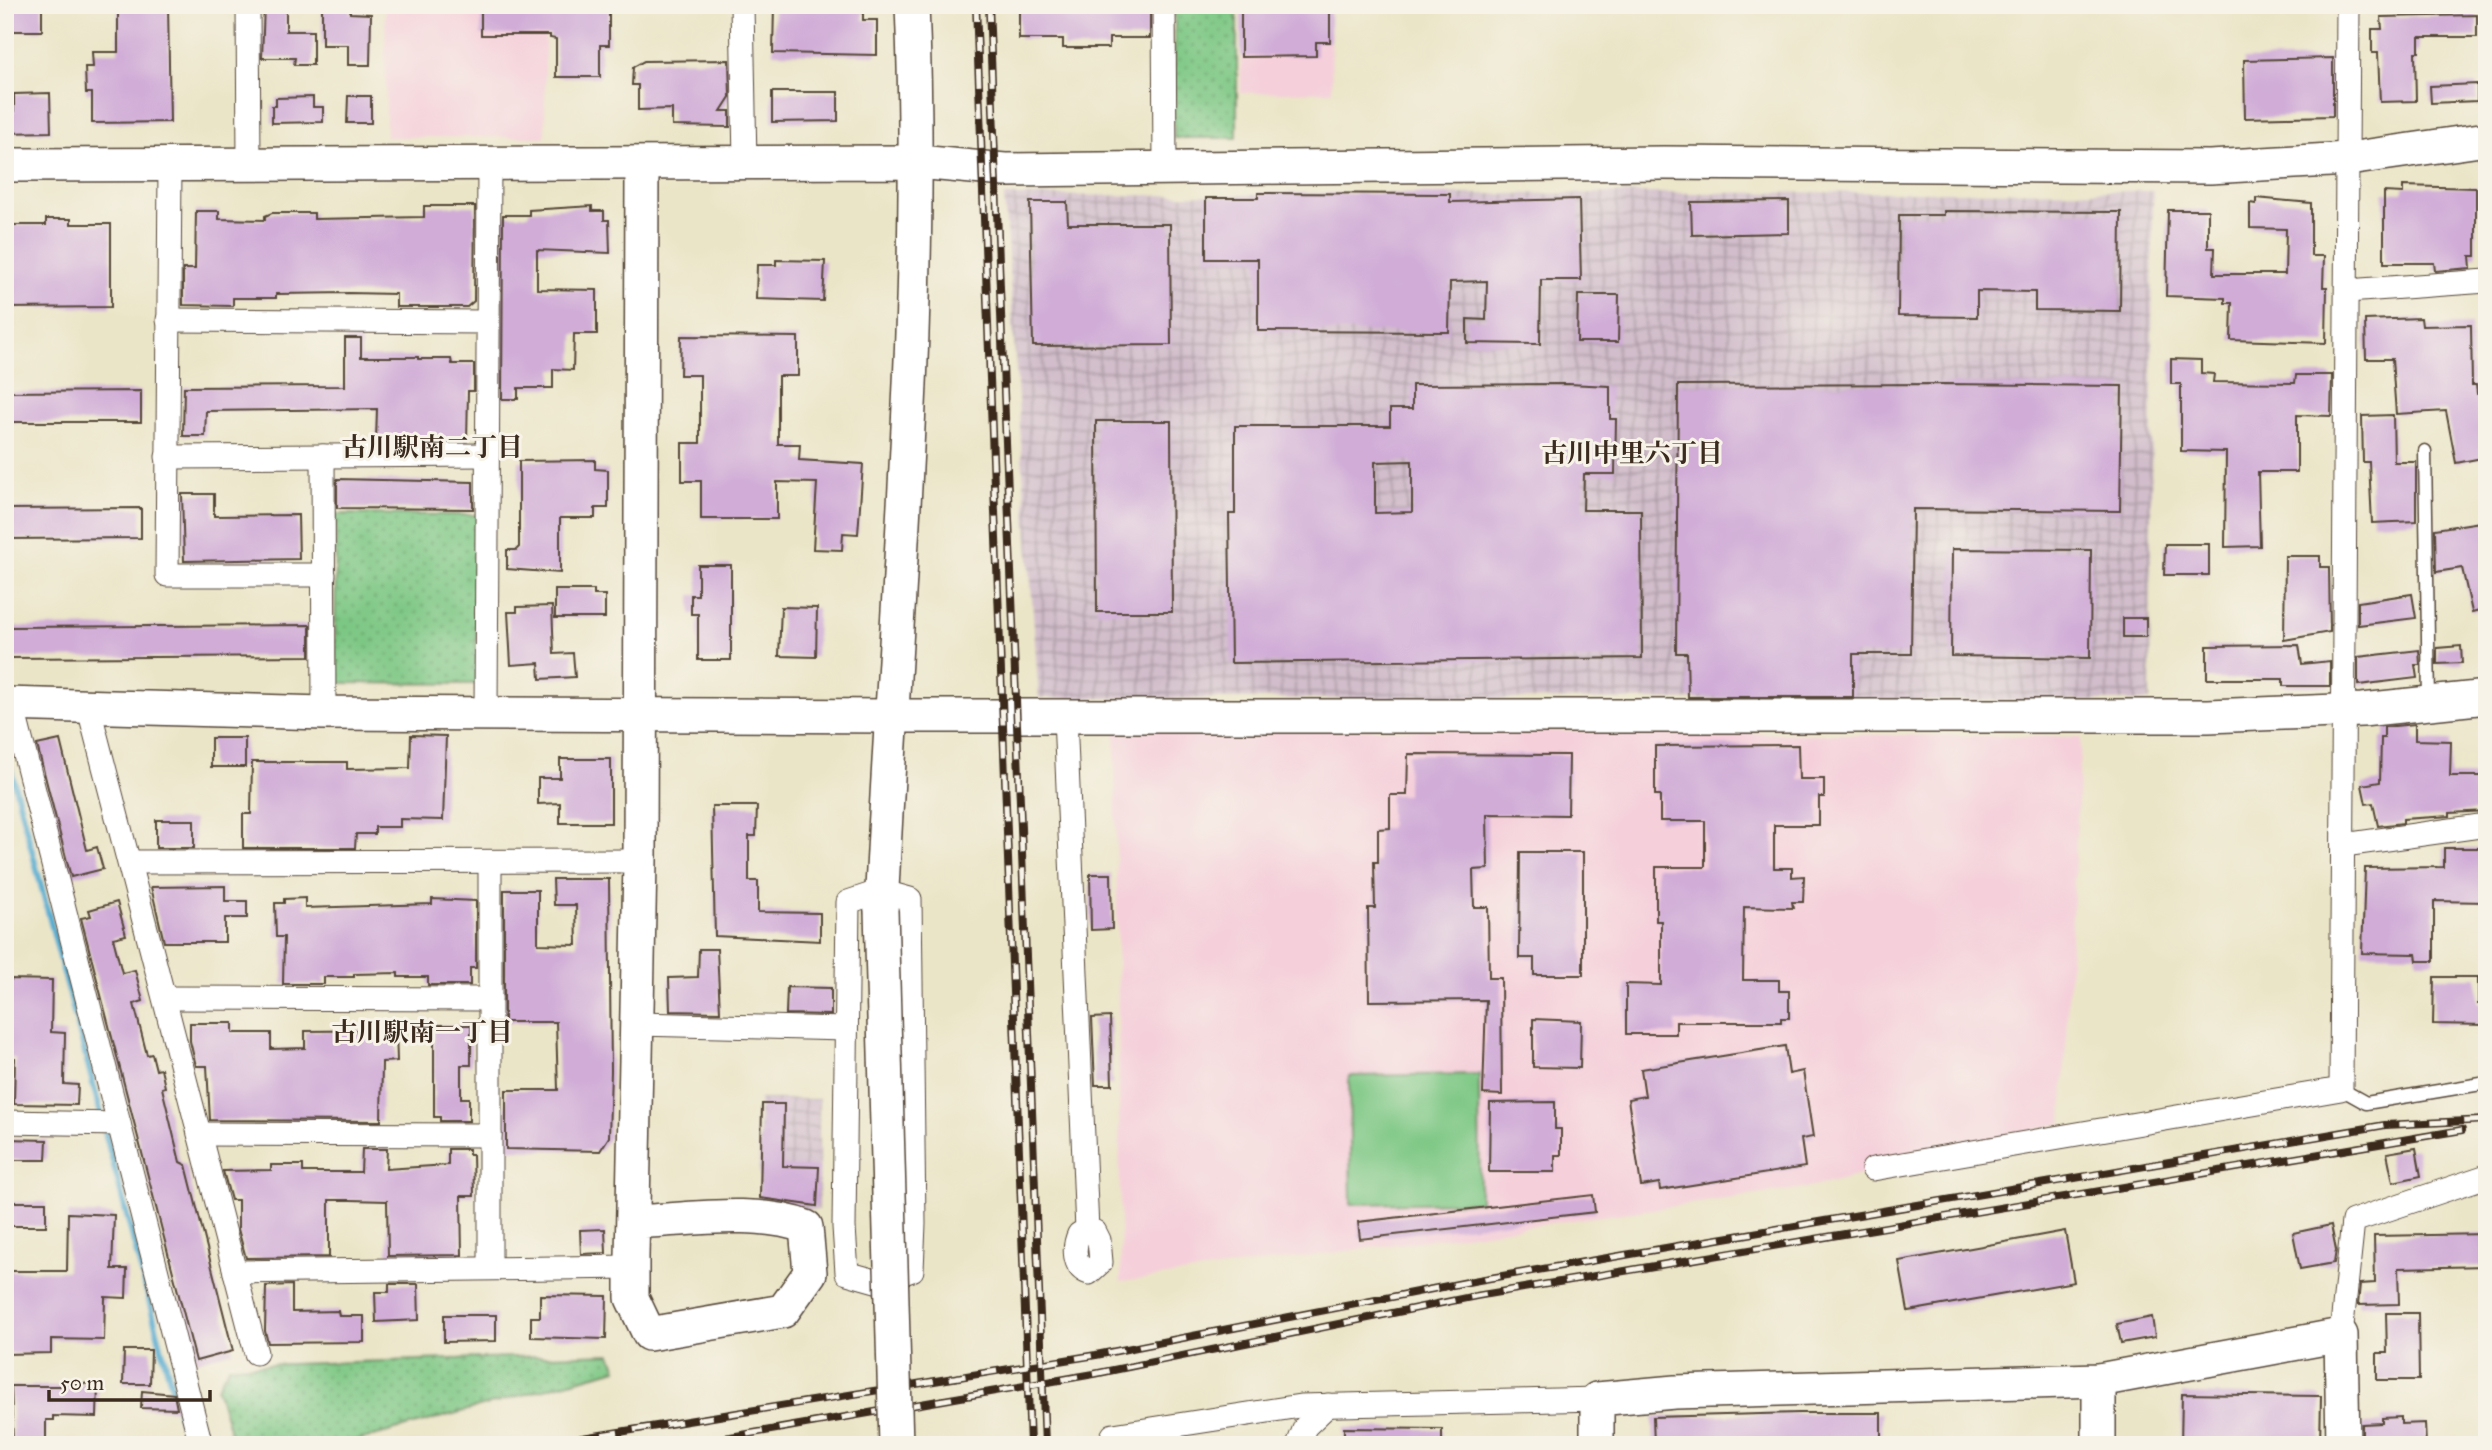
<svg xmlns="http://www.w3.org/2000/svg" width="2492" height="1450" font-family="'IM FELL Great Primer','Noto Serif JP',serif">
	<defs>
		<pattern id="industrial-grid" width="8" height="8" patternUnits="userSpaceOnUse" patternTransform="scale(1.75)"><rect width="8" height="8" fill="#d1bdcb"/><path d="M0 4h8M4 0v8" fill="none" stroke="#ab9aa4"/></pattern>
		<pattern id="grass-dots" width="8" height="8" patternUnits="userSpaceOnUse" patternTransform="scale(1.75)"><rect width="8" height="8" fill="#7dc784"/><path d="M2 2h.1M6 6h.1" fill="none" stroke="#68a26b" stroke-width="1.8" stroke-linecap="round"/></pattern>
	</defs>
	<rect width="100%" height="100%" fill="#f7f3e8"/>
	<filter id="ink" filterUnits="userSpaceOnUse"><feTurbulence type="fractalNoise" baseFrequency=".0143" numOctaves="2"/><feDisplacementMap in="SourceGraphic" scale="14" xChannelSelector="R" yChannelSelector="G"/><feConvolveMatrix kernelMatrix="1 2 1 2 8 2 1 2 1" color-interpolation-filters="sRGB"/></filter>
	<filter id="wash" filterUnits="userSpaceOnUse"><feTurbulence type="fractalNoise" baseFrequency=".00686" numOctaves="4" result="noise"/><feDisplacementMap in="SourceGraphic" scale="28" xChannelSelector="R" yChannelSelector="G"/><feGaussianBlur stdDeviation="1.57" result="paint"/><feColorMatrix in="noise" values="0 0 0 0 0 0 0 0 0 0 0 0 0 0 0 0 0 1.4 0 .05"/><feComposite in="paint" operator="in"/></filter>
	<g filter="url(#wash)">
		<rect width="100%" height="100%" fill="#ebe5c8"/>
		<g fill="#f5cfda">
			<polygon points="385,5 545,5 545,137 386,137"/>
			<polygon points="1241,5 1330,5 1332,91 1241,93"/>
			<polygon points="1115,726 2081,737 2062,1123 1813,1187 1121,1282"/>
		</g>
		<g fill="url(#industrial-grid)">
			<polygon points="2153,191 2150,701 1039,698 1004,196"/>
			<rect x="759" y="1099" width="60" height="111"/>
		</g>
		<g fill="url(#grass-dots)" stroke="#5c7851" stroke-width="2">
			<polygon points="1175,5 1237,5 1237,138 1174,138"/>
			<polygon points="336,514 477,515 476,684 335,683"/>
			<polygon points="611,1354 617,1369 341,1445 234,1445 217,1388 229,1366"/>
		</g>
		<polygon fill="#7dc784" stroke="#5c7851" stroke-width="2" points="1479,1074 1480,1202 1351,1204 1349,1076"/>
		<g fill="none" stroke-linecap="round" stroke-linejoin="round">
			<g stroke="#53acd0" stroke-width="6">
				<polyline points="5,748 102,1118"/>
				<polyline points="104,1128 187,1445"/>
			</g>
		</g>
		<g id="blocks">
			<g fill="#d0acd7" fill-rule="evenodd">
				<polygon points="8,5 42,6 42,31 8,31"/>
				<polygon points="118,5 168,5 170,122 92,123 92,93 86,93 85,67 93,67 92,52 118,52"/>
				<polygon points="264,5 286,5 286,31 313,31 313,65 294,65 295,58 262,58"/>
				<polygon points="481,5 609,5 609,45 600,45 600,77 556,77 556,39 550,38 550,35 481,35"/>
				<polygon points="774,5 863,5 863,20 877,20 877,55 773,53"/>
				<polygon points="322,7 350,7 350,13 371,14 370,65 348,65 348,45 322,45"/>
				<polygon points="1241,10 1330,10 1330,42 1316,42 1316,56 1241,57"/>
				<polygon points="1019,11 1150,11 1150,38 1109,38 1109,48 1063,48 1063,39 1019,39"/>
				<polygon points="2477,15 2477,37 2419,37 2419,52 2415,52 2416,101 2380,102 2378,53 2372,53 2372,29 2382,29 2381,17"/>
				<polygon points="2333,58 2333,116 2245,118 2244,60"/>
				<polygon points="729,60 730,97 721,111 730,111 730,127 672,126 672,109 638,110 638,85 632,85 633,67 644,61"/>
				<polygon points="2477,84 2477,101 2431,103 2430,86"/>
				<polygon points="772,92 838,92 838,121 772,122"/>
				<polygon points="50,93 51,132 5,133 5,111 14,111 14,94"/>
				<polygon points="348,96 371,96 371,123 347,123"/>
				<polygon points="313,97 313,107 323,107 323,122 272,123 272,106 276,106 276,98"/>
				<polygon points="2403,186 2476,188 2476,256 2470,256 2471,268 2435,271 2434,263 2384,263 2384,192 2403,193"/>
				<polygon points="1258,193 1450,194 1450,202 1579,199 1581,280 1541,280 1540,344 1467,343 1467,319 1486,320 1487,281 1450,282 1449,332 1258,331 1258,259 1206,259 1206,198 1258,198"/>
				<polygon points="2256,198 2311,203 2311,256 2324,256 2323,287 2327,287 2326,343 2231,340 2232,303 2225,303 2225,298 2166,296 2168,210 2208,210 2208,248 2215,248 2214,274 2285,274 2286,229 2250,228 2250,203 2256,204"/>
				<polygon points="1789,201 1789,233 1692,235 1691,202"/>
				<polygon points="1030,202 1067,202 1068,224 1170,224 1171,345 1033,346"/>
				<polygon points="424,206 475,206 474,301 467,307 396,307 396,294 349,293 276,294 276,298 233,298 233,306 183,305 183,269 195,269 196,211 219,211 219,219 265,220 265,216 272,213 314,213 314,219 424,217"/>
				<polygon points="592,206 592,211 604,211 604,220 609,220 610,253 537,250 537,289 597,290 597,334 574,334 573,370 553,369 553,388 518,388 518,399 502,399 503,215 529,215 529,210"/>
				<polygon points="1944,211 2121,212 2120,311 2035,310 2035,292 1977,291 1977,317 1898,316 1899,215 1944,215"/>
				<polygon points="46,219 71,219 71,224 111,224 111,307 5,308 5,225 46,225"/>
				<polygon points="776,260 825,261 823,301 756,299 757,265 776,265"/>
				<polygon points="1578,295 1619,295 1618,342 1577,342"/>
				<polygon points="2421,318 2422,326 2471,325 2472,385 2476,385 2477,394 2487,393 2487,415 2479,416 2485,448 2480,448 2482,458 2456,463 2446,411 2396,414 2392,359 2366,359 2365,320"/>
				<polygon points="681,336 798,337 798,376 778,376 778,444 800,444 799,460 863,464 858,534 843,533 842,550 813,549 817,483 777,482 777,519 701,519 701,481 682,481 682,443 700,443 700,375 680,375"/>
				<polygon points="345,338 361,338 361,357 418,357 418,359 451,359 452,364 474,364 474,391 468,391 467,441 376,441 377,409 206,411 205,436 183,436 184,387 345,386"/>
				<polygon points="2171,359 2201,360 2201,373 2214,374 2213,382 2295,383 2296,375 2332,375 2331,416 2297,415 2297,472 2258,472 2260,546 2225,547 2226,452 2181,451 2181,384 2171,384"/>
				<path d="M 1568,384 L 1610,386 L 1610,419 L 1616,419 L 1615,474 L 1584,474 L 1583,510 L 1641,510 L 1642,658 L 1231,663 L 1229,514 L 1235,514 L 1235,426 L 1390,426 L 1390,409 L 1412,409 L 1412,385 ZM 1412,461 L 1412,512 L 1375,513 L 1375,462 Z"/>
				<polygon points="1943,384 2122,386 2120,511 1913,509 1911,654 1853,654 1853,697 1688,697 1687,653 1676,653 1678,385"/>
				<polygon points="141,391 141,422 5,422 5,392"/>
				<polygon points="2393,415 2394,462 2416,462 2416,521 2372,523 2369,462 2363,462 2362,416"/>
				<polygon points="1096,421 1171,421 1172,612 1097,612"/>
				<polygon points="595,460 595,469 608,470 608,508 595,508 595,518 560,518 560,573 507,569 507,550 516,550 519,547 519,461"/>
				<polygon points="337,479 473,482 473,509 337,508"/>
				<polygon points="182,494 214,494 214,516 298,515 299,559 184,561"/>
				<polygon points="141,508 141,538 5,539 5,509"/>
				<polygon points="2487,521 2487,608 2472,612 2462,568 2436,572 2435,529"/>
				<polygon points="2165,544 2209,544 2209,575 2164,575"/>
				<polygon points="1952,549 2091,550 2090,658 1951,656"/>
				<polygon points="2285,556 2320,556 2320,567 2329,567 2330,632 2284,640"/>
				<polygon points="698,565 731,565 731,660 698,660 698,614 691,614 691,595 698,595"/>
				<polygon points="555,590 594,590 594,595 605,595 605,618 555,618"/>
				<polygon points="2412,594 2416,618 2358,625 2358,602"/>
				<polygon points="552,606 554,654 573,653 575,677 540,679 539,663 511,665 508,612 517,612 517,607"/>
				<polygon points="781,607 817,608 816,657 779,656"/>
				<rect x="2123" y="618" width="23" height="19"/>
				<polygon points="310,625 310,656 10,658 10,627"/>
				<polygon points="2299,645 2302,664 2330,661 2330,686 2283,686 2283,679 2207,679 2207,646"/>
				<polygon points="2461,646 2462,663 2437,664 2437,648"/>
				<polygon points="2419,650 2420,665 2415,665 2417,678 2358,685 2358,657"/>
				<polygon points="2415,724 2415,740 2451,741 2450,776 2487,776 2487,811 2450,813 2450,816 2403,819 2403,823 2378,826 2373,803 2366,804 2362,785 2380,782 2381,738 2384,738 2384,727"/>
				<polygon points="411,735 446,736 443,820 400,819 400,827 375,827 375,834 356,834 355,848 243,848 243,814 251,814 252,762 347,762 347,769 410,768"/>
				<rect x="211" y="738" width="34" height="29"/>
				<polygon points="60,740 87,850 97,847 103,869 71,877 37,745"/>
				<polygon points="1798,745 1799,779 1824,779 1824,797 1819,797 1819,825 1774,825 1774,868 1792,868 1792,877 1804,876 1803,902 1792,902 1793,908 1744,907 1743,980 1779,980 1779,991 1789,991 1789,1018 1781,1018 1781,1022 1676,1022 1676,1034 1626,1034 1626,984 1661,985 1661,921 1656,921 1656,867 1705,867 1705,821 1660,821 1660,795 1655,795 1655,746"/>
				<polygon points="1408,754 1569,755 1568,815 1487,814 1488,869 1473,870 1474,907 1488,907 1489,978 1501,978 1502,1095 1483,1094 1486,1000 1369,1001 1368,908 1375,908 1374,862 1378,862 1378,829 1390,828 1390,795 1407,795"/>
				<polygon points="560,759 611,759 611,823 560,823 560,803 538,804 538,778 560,778"/>
				<polygon points="712,806 757,806 756,836 749,836 749,881 758,881 758,912 820,913 820,941 715,936"/>
				<rect x="156" y="820" width="38" height="28"/>
				<polygon points="2444,848 2487,848 2487,902 2434,901 2434,961 2417,961 2416,954 2362,953 2365,868 2444,867"/>
				<polygon points="1520,852 1583,852 1583,975 1534,975 1534,958 1519,958"/>
				<polygon points="1090,874 1111,874 1112,929 1091,930"/>
				<polygon points="553,879 609,879 611,1071 609,1137 600,1151 506,1149 506,1090 558,1090 556,1022 504,1022 504,890 538,890 538,944 577,945 576,905 554,905"/>
				<polygon points="225,886 225,901 247,901 247,918 225,918 225,942 164,942 151,887"/>
				<polygon points="305,898 305,908 432,904 432,899 476,901 476,968 470,968 470,985 428,985 428,977 398,977 398,973 354,974 354,977 324,977 324,984 283,984 284,937 276,937 275,903 284,903 284,899"/>
				<polygon points="117,902 126,935 113,938 122,973 135,970 143,1001 134,1004 147,1055 152,1054 156,1070 161,1069 165,1087 162,1088 180,1162 186,1165 233,1351 196,1361 81,918 91,916 89,910"/>
				<polygon points="699,949 717,949 720,1012 670,1011 669,978 698,977"/>
				<polygon points="2434,977 2478,977 2478,1004 2487,1004 2487,1025 2433,1024"/>
				<polygon points="8,979 52,980 51,1032 65,1033 64,1084 78,1085 77,1105 14,1104 15,1058 7,1058"/>
				<polygon points="787,987 831,988 831,1015 786,1014"/>
				<polygon points="1110,1017 1112,1085 1095,1085 1092,1018"/>
				<polygon points="1533,1019 1581,1021 1580,1068 1533,1067"/>
				<polygon points="190,1023 233,1023 233,1033 271,1033 271,1049 305,1048 305,1031 396,1030 397,1061 382,1062 381,1121 210,1120 207,1066 196,1066 190,1041"/>
				<polygon points="434,1025 471,1025 471,1065 461,1065 461,1098 469,1098 469,1121 440,1121 440,1117 434,1117"/>
				<polygon points="1785,1046 1789,1074 1803,1071 1813,1137 1801,1139 1805,1167 1660,1190 1659,1183 1641,1186 1628,1099 1645,1096 1641,1069"/>
				<polygon points="1555,1102 1555,1129 1561,1129 1561,1155 1555,1155 1555,1172 1489,1172 1490,1103"/>
				<polygon points="762,1104 784,1104 783,1166 819,1167 817,1206 760,1198"/>
				<polygon points="5,1139 47,1140 46,1160 5,1160"/>
				<polygon points="2416,1148 2421,1176 2393,1182 2387,1153"/>
				<polygon points="362,1149 387,1149 386,1169 448,1165 448,1149 469,1149 469,1155 473,1155 474,1196 461,1196 462,1255 388,1256 387,1201 350,1200 329,1200 329,1257 246,1258 238,1229 238,1200 231,1200 223,1171 271,1170 271,1165 303,1165 303,1172 361,1172"/>
				<polygon points="1593,1195 1595,1212 1360,1239 1358,1222"/>
				<rect x="5" y="1202" width="41" height="24"/>
				<polygon points="68,1213 114,1215 112,1269 127,1269 126,1298 105,1297 104,1340 51,1339 51,1353 5,1354 5,1271 67,1271"/>
				<polygon points="2331,1225 2336,1250 2334,1263 2300,1269 2293,1233"/>
				<polygon points="605,1229 606,1253 581,1254 580,1230"/>
				<polygon points="2065,1231 2074,1282 1908,1311 1899,1261"/>
				<polygon points="2487,1234 2487,1266 2398,1268 2399,1304 2358,1305 2360,1284 2375,1283 2374,1236"/>
				<polygon points="389,1284 418,1284 419,1320 376,1322 375,1292 389,1292"/>
				<polygon points="292,1285 292,1312 338,1311 339,1316 364,1316 364,1342 268,1343 265,1331 266,1286"/>
				<polygon points="540,1295 607,1296 606,1339 531,1337 531,1317 540,1317"/>
				<polygon points="2386,1313 2418,1313 2419,1380 2377,1380 2377,1353 2387,1353"/>
				<polygon points="444,1315 496,1315 496,1341 444,1342"/>
				<polygon points="2152,1317 2155,1337 2121,1343 2117,1324"/>
				<polygon points="124,1350 151,1350 150,1384 123,1384"/>
				<polygon points="62,1383 98,1384 97,1417 53,1416 53,1420 46,1420 46,1445 13,1445 11,1386 62,1386"/>
				<polygon points="142,1391 174,1394 177,1409 141,1408"/>
				<polygon points="2182,1394 2321,1396 2320,1445 2181,1445"/>
				<polygon points="1800,1413 1881,1413 1881,1445 1654,1445 1653,1417"/>
				<polygon points="2401,1417 2401,1424 2425,1423 2426,1445 2362,1445 2362,1424 2382,1423 2382,1418"/>
				<polygon points="1344,1428 1442,1429 1442,1445 1344,1445"/>
			</g>
		</g>
	</g>
	<g filter="url(#ink)">
		<use href="#blocks" fill-opacity="0" stroke="#554638" stroke-width="2"/>
		<g fill="none" stroke-linecap="round" stroke-linejoin="round">
			<defs>
				<g id="lane">
					<polyline points="2425,451 2429,701"/>
					<polyline points="2341,1089 2366,1103 2487,1083"/>
				</g>
				<g id="street">
					<polyline points="248,5 249,165"/>
					<polyline points="742,5 745,163"/>
					<polyline points="1164,5 1165,170"/>
					<polyline points="170,165 167,575 324,575"/>
					<polyline points="2347,291 2487,281"/>
					<polyline points="168,320 487,322"/>
					<polyline points="323,456 324,713"/>
					<polyline points="167,457 487,455"/>
					<polyline points="12,704 201,1445"/>
					<polyline points="88,705 256,1353"/>
					<polyline points="486,713 489,165"/>
					<polyline points="1065,717 1087,1230"/>
					<polyline points="2344,845 2487,825"/>
					<polyline points="131,862 640,861"/>
					<polyline points="490,863 490,1268"/>
					<polygon points="881,891 910,899 914,1224 912,1270 879,1282 847,1273 844,1227 848,902"/>
					<polyline points="165,998 490,999"/>
					<polyline points="637,1024 846,1029"/>
					<polyline points="5,1122 119,1124"/>
					<polyline points="199,1134 490,1135"/>
					<polyline points="1873,1169 2341,1089 2348,5"/>
					<path d="M 1087,1230 L 1095,1232 L 1099,1240 L 1101,1262 L 1089,1273 C 1073,1268 1073,1247 1079,1234 Z"/>
					<polyline points="235,1272 632,1267"/>
					<polyline points="2341,1335 2353,1221 2487,1176"/>
					<polyline points="1108,1445 1113,1435 1300,1406 1597,1399"/>
					<polyline points="1298,1445 1305,1427 1328,1405"/>
				</g>
				<g id="secondary">
					<polyline points="5,165 918,162 1005,170 1664,163 2210,167 2348,159 2487,139"/>
					<polyline points="5,704 324,713 893,716 2208,716 2362,710 2487,697"/>
					<path d="M 881,910 C 895,609 925,307 912,5"/>
					<path d="M 633,1222 C 685,1220 758,1208 806,1227 L 810,1273 L 783,1311 L 649,1334 L 632,1298 L 632,1257 L 640,861 L 642,164"/>
					<polyline points="2099,1380 2099,1445"/>
					<polyline points="1597,1445 1597,1399 1675,1392 2099,1380 2341,1335 2343,1445"/>
				</g>
			</defs>
			<use href="#lane" stroke="#554638" stroke-width="15"/>
			<use href="#street" stroke="#554638" stroke-width="25"/>
			<use href="#secondary" stroke="#554638" stroke-width="36"/>
			<use href="#lane" stroke="#fff" stroke-width="12"/>
			<use href="#street" stroke="#fff" stroke-width="23"/>
			<use href="#secondary" stroke="#fff" stroke-width="33"/>
			<defs>
				<g id="rail">
					<polyline points="976,5 1030,1445"/>
					<polyline points="989,5 1045,1445"/>
					<polyline points="539,1445 1096,1355 1473,1281 2385,1125 2487,1120"/>
					<polyline points="684,1445 1094,1374 1476,1296 2462,1130"/>
				</g>
			</defs>
			<use href="#rail" stroke="#3b2a1e" stroke-width="8"/>
			<use href="#rail" stroke="#f7f3e8" stroke-width="5" stroke-dasharray="16" stroke-linecap="butt"/>
			<defs>
				<polyline id="secondary-bridge" points="881,910 896,1445"/>
			</defs>
			<use href="#secondary-bridge" stroke="#554638" stroke-width="36" stroke-linecap="butt"/>
			<use href="#secondary-bridge" stroke="#fff" stroke-width="33"/>
		</g>
	</g>
	<g text-anchor="middle" stroke-width="6" stroke-linejoin="round" paint-order="stroke">
		<g font-size="26" font-weight="bold" fill="#3b2a1e" stroke="#f7f3e8">
			<text x="432" y="456">古川駅南二丁目</text>
			<text x="1632" y="462">古川中里六丁目</text>
			<text x="422" y="1041">古川駅南一丁目</text>
		</g>
	</g>
	<rect width="2492" height="1450" fill="none" stroke="#f7f3e8" stroke-width="28"/>
	<path d="M49 1390v10h161v-10" fill="none" stroke="#3b2a1e" stroke-width="3.5"/>
	<text x="60" y="1390" font-size="21" fill="#3b2a1e" stroke="#f7f3e8" stroke-width="5" paint-order="stroke">50 m</text>
</svg>
